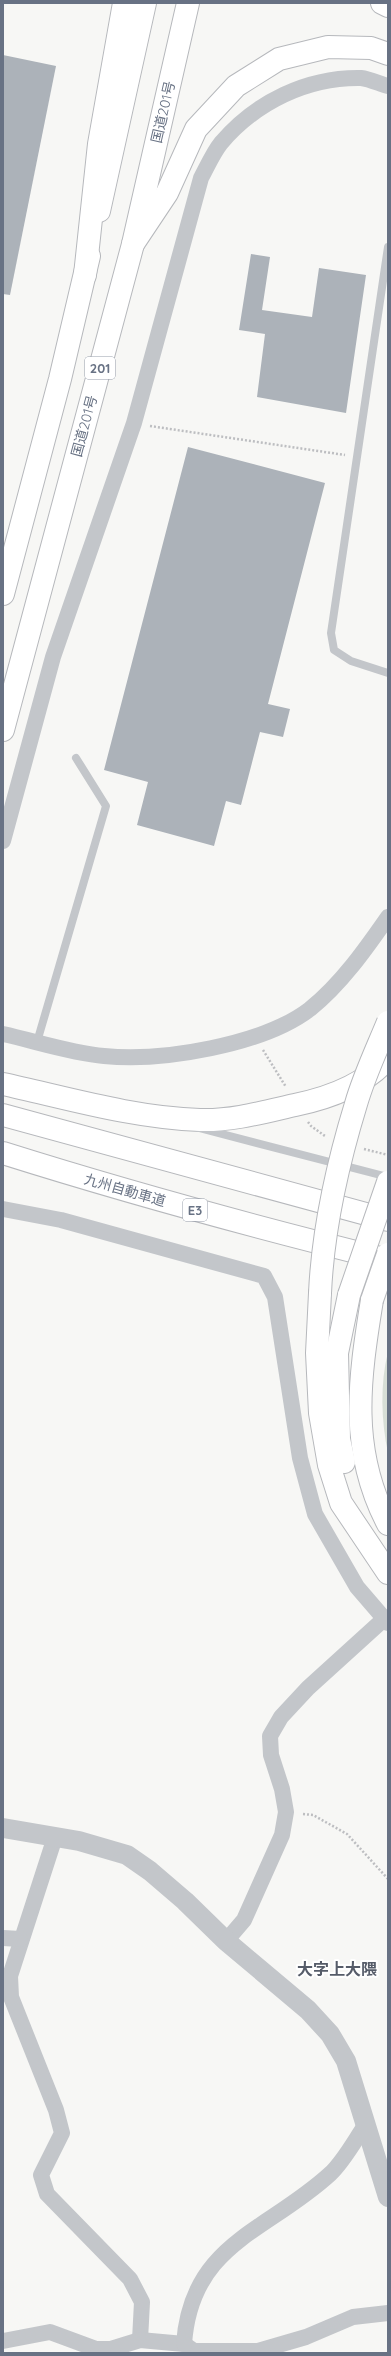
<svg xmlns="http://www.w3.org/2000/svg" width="391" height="2356" font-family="Quicksand,'Noto Sans JP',sans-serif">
	<rect width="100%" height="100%" fill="#f7f7f5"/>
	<path fill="#d7ded6" d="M 388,1352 L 388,1453 C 381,1421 380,1383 388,1352 Z"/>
	<g fill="#acb2b9">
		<polygon points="3,55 56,66 10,295 3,294"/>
		<polygon points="251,254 270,257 262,310 312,317 319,268 366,275 346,413 257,397 265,334 239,330"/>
		<polygon points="188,447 325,483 268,704 290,709 283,737 260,732 241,805 226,801 214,846 137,825 148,782 104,770"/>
	</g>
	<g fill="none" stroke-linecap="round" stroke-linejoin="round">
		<defs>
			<g id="trunk">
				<polyline points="99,211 145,3"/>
				<polyline points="3,594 60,379 89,256"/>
				<polyline points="3,730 133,244 188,3"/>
			</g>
			<g id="motorway">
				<polyline points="382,3 388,6"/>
				<polyline points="133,244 167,193 196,129 236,86 279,59 328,47 371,48 388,54"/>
				<polyline points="85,275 99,144 124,3"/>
				<path d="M 3,1084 C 67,1098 134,1118 200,1120 C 232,1121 264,1112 295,1105 C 329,1098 365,1085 388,1058"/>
				<polyline points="3,1115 388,1220"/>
				<path d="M 3,1153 C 130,1193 259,1228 388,1260"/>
				<polyline points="320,1293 317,1353 320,1413 329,1465 341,1503 388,1573"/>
				<path d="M 372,1300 C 359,1380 349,1450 388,1524"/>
				<polyline points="344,1462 339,1439 337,1353 349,1295"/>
			</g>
		</defs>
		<use href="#trunk" stroke="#b6b8bc" stroke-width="24"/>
		<use href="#motorway" stroke="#b6b8bc" stroke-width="24"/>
		<g stroke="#bdbec1" stroke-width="2.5" stroke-dasharray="2 2" stroke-linecap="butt">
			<polyline points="150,426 345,455"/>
			<polyline points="263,1050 286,1087"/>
			<polyline points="308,1122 311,1126 325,1136"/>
			<polyline points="364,1149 388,1155"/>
			<polyline points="303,1814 313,1815 347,1834 388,1879"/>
		</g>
		<g stroke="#c3c6ca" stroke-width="8">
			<polyline points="388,247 331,633 334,650 351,661 388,673"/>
			<polyline points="37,1042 106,806 76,758"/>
			<polyline points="199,1128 388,1177"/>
		</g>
		<g stroke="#c3c6ca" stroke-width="16">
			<path d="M 3,841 L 53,657 L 134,423 L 201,178 C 207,167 213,153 221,143 C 256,102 307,77 361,78 C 370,79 380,84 388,86"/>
			<path d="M 3,1034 C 35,1041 71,1053 104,1056 C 161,1062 263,1045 310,1009 C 341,984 365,950 388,917"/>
			<polyline points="3,1209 61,1220 264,1276 275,1297 300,1458 315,1514 357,1587 388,1623"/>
			<polyline points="55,1837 10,1976 11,1997 56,2110 62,2133 41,2175 47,2194 130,2279 142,2302 140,2340"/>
			<polyline points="3,1938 20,1939"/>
			<polyline points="226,1941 244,1920 282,1835 286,1812 282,1789 271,1755 270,1736 281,1717 308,1688 384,1619"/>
			<polyline points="3,2341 50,2332 96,2349 111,2349 140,2340 184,2344 194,2351 258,2351 306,2337 353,2317 388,2313"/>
			<path d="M 184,2344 C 191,2243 267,2232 330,2174 C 344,2161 355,2140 366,2124"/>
		</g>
		<polyline stroke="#c3c6ca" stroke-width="20" points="3,1828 79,1841 127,1855 150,1871 185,1901 226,1941 308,2010 330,2034 346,2061 388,2197"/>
		<use href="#trunk" stroke="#fff" stroke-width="22"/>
		<use href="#motorway" stroke="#fff" stroke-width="22"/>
		<defs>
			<g id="motorway-bridge">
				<path d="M 320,1293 C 323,1228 337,1166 356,1104 C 364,1076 377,1049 388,1022"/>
				<polyline points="349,1295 388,1182"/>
				<polyline points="372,1300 388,1254"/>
			</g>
		</defs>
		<use href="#motorway-bridge" stroke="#b6b8bc" stroke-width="24" stroke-linecap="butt"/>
		<use href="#motorway-bridge" stroke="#fff" stroke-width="22"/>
	</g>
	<g text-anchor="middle" stroke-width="4" stroke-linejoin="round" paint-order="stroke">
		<g fill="#fff" stroke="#959ca9" stroke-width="1">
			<rect x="85" y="357" width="30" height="22" rx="3"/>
			<rect x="183" y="1199" width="24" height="22" rx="3"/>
		</g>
		<g font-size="13" font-weight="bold" fill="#687284">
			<text x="100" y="373">201</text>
			<text x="195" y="1215">E3</text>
		</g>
		<g font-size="14" fill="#687284" stroke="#fff">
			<text transform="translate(163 112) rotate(-77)" y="5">国道201号</text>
			<text transform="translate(84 426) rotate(-75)" y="5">国道201号</text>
			<text transform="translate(125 1190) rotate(16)" y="5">九州自動車道</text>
		</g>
		<g font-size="16" font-weight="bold" fill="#565c69" stroke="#fff">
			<text x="337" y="1975">大字上大隈</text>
		</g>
	</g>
	<rect width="391" height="2356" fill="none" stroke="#687284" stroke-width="8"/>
</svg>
